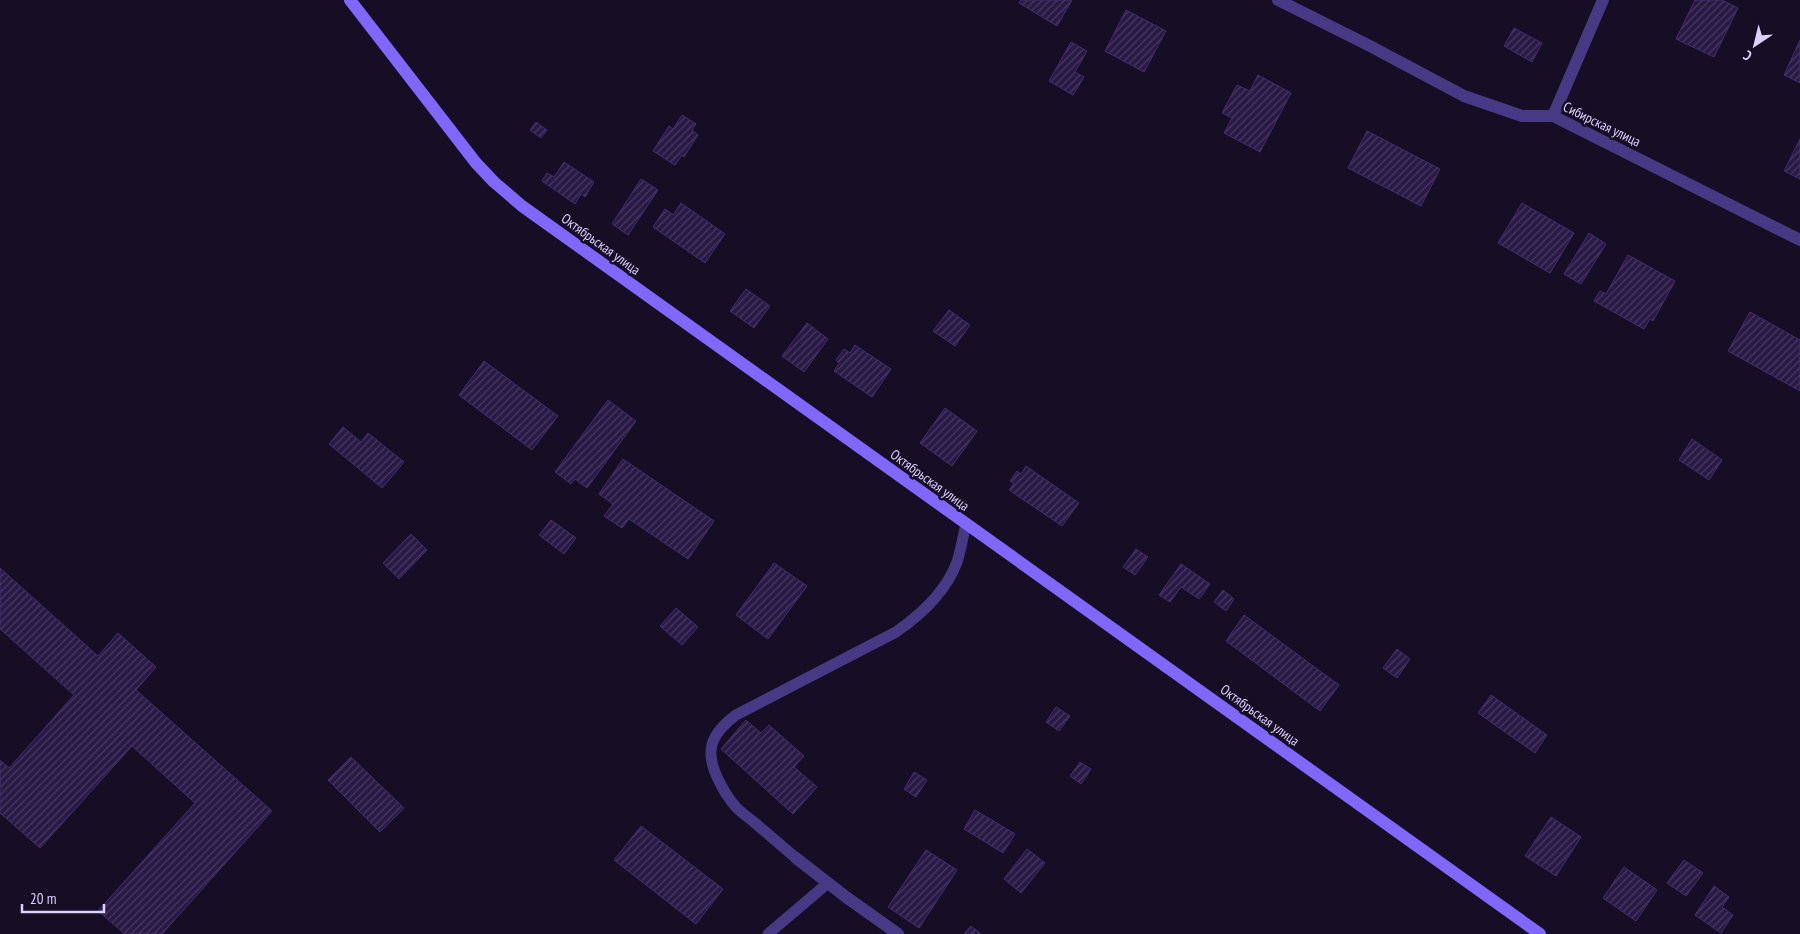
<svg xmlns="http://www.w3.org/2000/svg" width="1800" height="934" font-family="'PT Sans Narrow',sans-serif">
	<defs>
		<pattern id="building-hatch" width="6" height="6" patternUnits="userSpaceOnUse" patternTransform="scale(1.25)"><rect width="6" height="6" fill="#291a45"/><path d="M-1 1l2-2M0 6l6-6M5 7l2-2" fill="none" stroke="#483a61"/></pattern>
	</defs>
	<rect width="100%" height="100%" fill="#150e24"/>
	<g fill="url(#building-hatch)" stroke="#442c71">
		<polygon points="1021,0 1072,0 1057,26 1019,3"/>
		<polygon points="1695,0 1722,0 1738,8 1714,57 1676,39"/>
		<polygon points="1126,10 1166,31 1144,72 1105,51"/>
		<polygon points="1514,28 1542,43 1532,62 1504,46"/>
		<polygon points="1800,40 1800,83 1784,75"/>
		<polygon points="1071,42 1087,51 1075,72 1084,77 1073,95 1049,81"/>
		<polygon points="1258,75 1291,93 1260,152 1224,133 1232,118 1222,113 1237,85 1250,91"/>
		<polygon points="682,115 696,124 692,130 698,135 684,157 682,155 675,165 653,151 669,126 673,129"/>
		<polygon points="536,122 547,130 541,138 530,130"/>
		<polygon points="1367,131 1440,169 1421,206 1348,168"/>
		<polygon points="1800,139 1800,179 1784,171"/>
		<polygon points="564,162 594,182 585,197 581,194 575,204 542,181 547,173 554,177"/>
		<polygon points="641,179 658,190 628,235 612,224"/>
		<polygon points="681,203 725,234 705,263 653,227 665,209 673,215"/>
		<polygon points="1522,203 1574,233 1550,273 1498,243"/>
		<polygon points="1589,233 1606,244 1581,284 1564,274"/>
		<polygon points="1628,255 1675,281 1653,321 1650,319 1644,329 1594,301 1600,291 1606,294"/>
		<polygon points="746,289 770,306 754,328 730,311"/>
		<polygon points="949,310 970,325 955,346 933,331"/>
		<polygon points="1750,312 1800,340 1800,391 1728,351"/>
		<polygon points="807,323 828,339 804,372 782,356"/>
		<polygon points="855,345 891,369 872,397 834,371 839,363 836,360 844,349 850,353"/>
		<polygon points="484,361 558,416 532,450 459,395"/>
		<polygon points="608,400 636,421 587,488 575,479 571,484 555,472"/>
		<polygon points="945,408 977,431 952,466 920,443"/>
		<polygon points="343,427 361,442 368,433 404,462 382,488 329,444"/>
		<polygon points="1692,439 1722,460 1709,480 1679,460"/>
		<polygon points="623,459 714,521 688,559 629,519 622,528 604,516 613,504 599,494"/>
		<polygon points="1026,466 1079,503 1062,526 1009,490 1014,483 1010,481 1017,471 1021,474"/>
		<polygon points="551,520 576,538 564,554 539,535"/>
		<polygon points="411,534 427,550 399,579 383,563"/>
		<polygon points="1136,549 1148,557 1135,575 1123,567"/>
		<polygon points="774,563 807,586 768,639 736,615"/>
		<polygon points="1181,564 1210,584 1199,599 1181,587 1170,602 1159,595"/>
		<polygon points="0,568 98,656 118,633 156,667 136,690 272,811 162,934 125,934 98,911 195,803 132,746 40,848 0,813 0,760 9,768 74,695 0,629"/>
		<polygon points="1223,590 1234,599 1226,611 1214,602"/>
		<polygon points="676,608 698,627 682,645 660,626"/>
		<polygon points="1244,615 1339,685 1320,711 1226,641"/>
		<polygon points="1397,649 1410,659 1397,678 1383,668"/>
		<polygon points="1491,695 1547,735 1535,753 1478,713"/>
		<polygon points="1056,707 1070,716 1059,731 1046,722"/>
		<polygon points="746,720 761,733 769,725 804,756 794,767 817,787 793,814 721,749"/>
		<polygon points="351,757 404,808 380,832 328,780"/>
		<polygon points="1080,762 1091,769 1081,784 1070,776"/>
		<polygon points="914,772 927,780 916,797 904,789"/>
		<polygon points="975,810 1015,834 1003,853 964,829"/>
		<polygon points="1551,817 1581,837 1556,876 1525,856"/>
		<polygon points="641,826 723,889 696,924 614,860"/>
		<polygon points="1027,849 1045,863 1021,893 1004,879"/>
		<polygon points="926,850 957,870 919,928 888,907"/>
		<polygon points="1684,860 1703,873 1686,896 1667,883"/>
		<polygon points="1624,867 1657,890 1636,921 1603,898"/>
		<polygon points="1714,886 1729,897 1722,907 1733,915 1721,933 1695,915"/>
		<polygon points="971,926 981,934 964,934"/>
	</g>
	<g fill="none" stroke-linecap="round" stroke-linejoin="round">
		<g stroke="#473983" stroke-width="11">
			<path d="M 796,858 C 782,846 769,835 755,823 C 748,817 740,812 735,806 C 729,799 724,791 720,783 C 704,753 709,735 736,715 L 896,632 C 922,614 946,592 957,562 C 961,550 963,536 966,524"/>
			<polyline points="768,934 828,883"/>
		</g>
		<g stroke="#473983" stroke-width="12">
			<polyline points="1278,0 1370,46 1464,96 1522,116 1553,116 1800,240"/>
			<polyline points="1553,116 1603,0"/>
			<polyline points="796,858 846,897 898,934"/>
		</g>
		<polyline stroke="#8267ff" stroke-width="12" points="350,0 476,163 494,182 522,206 1540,934"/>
	</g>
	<g text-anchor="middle" stroke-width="5" stroke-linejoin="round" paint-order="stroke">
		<g font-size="14" fill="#ddd0ff" stroke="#150e24">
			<text transform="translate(1602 124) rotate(26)" y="5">Сибирская улица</text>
			<text transform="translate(601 244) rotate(36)" y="5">Октябрьская улица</text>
			<text transform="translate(930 480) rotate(36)" y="5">Октябрьская улица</text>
			<text transform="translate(1260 715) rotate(36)" y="5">Октябрьская улица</text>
		</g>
	</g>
	<g transform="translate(1755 45) rotate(215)" stroke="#150e24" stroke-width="4" paint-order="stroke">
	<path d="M0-4L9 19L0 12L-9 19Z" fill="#ddd0ff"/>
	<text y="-8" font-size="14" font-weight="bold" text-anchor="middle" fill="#ddd0ff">С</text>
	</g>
	<path d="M22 904v8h82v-8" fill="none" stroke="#ddd0ff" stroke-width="2.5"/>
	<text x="30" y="904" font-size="15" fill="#ddd0ff" stroke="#150e24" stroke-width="4" paint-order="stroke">20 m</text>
</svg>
